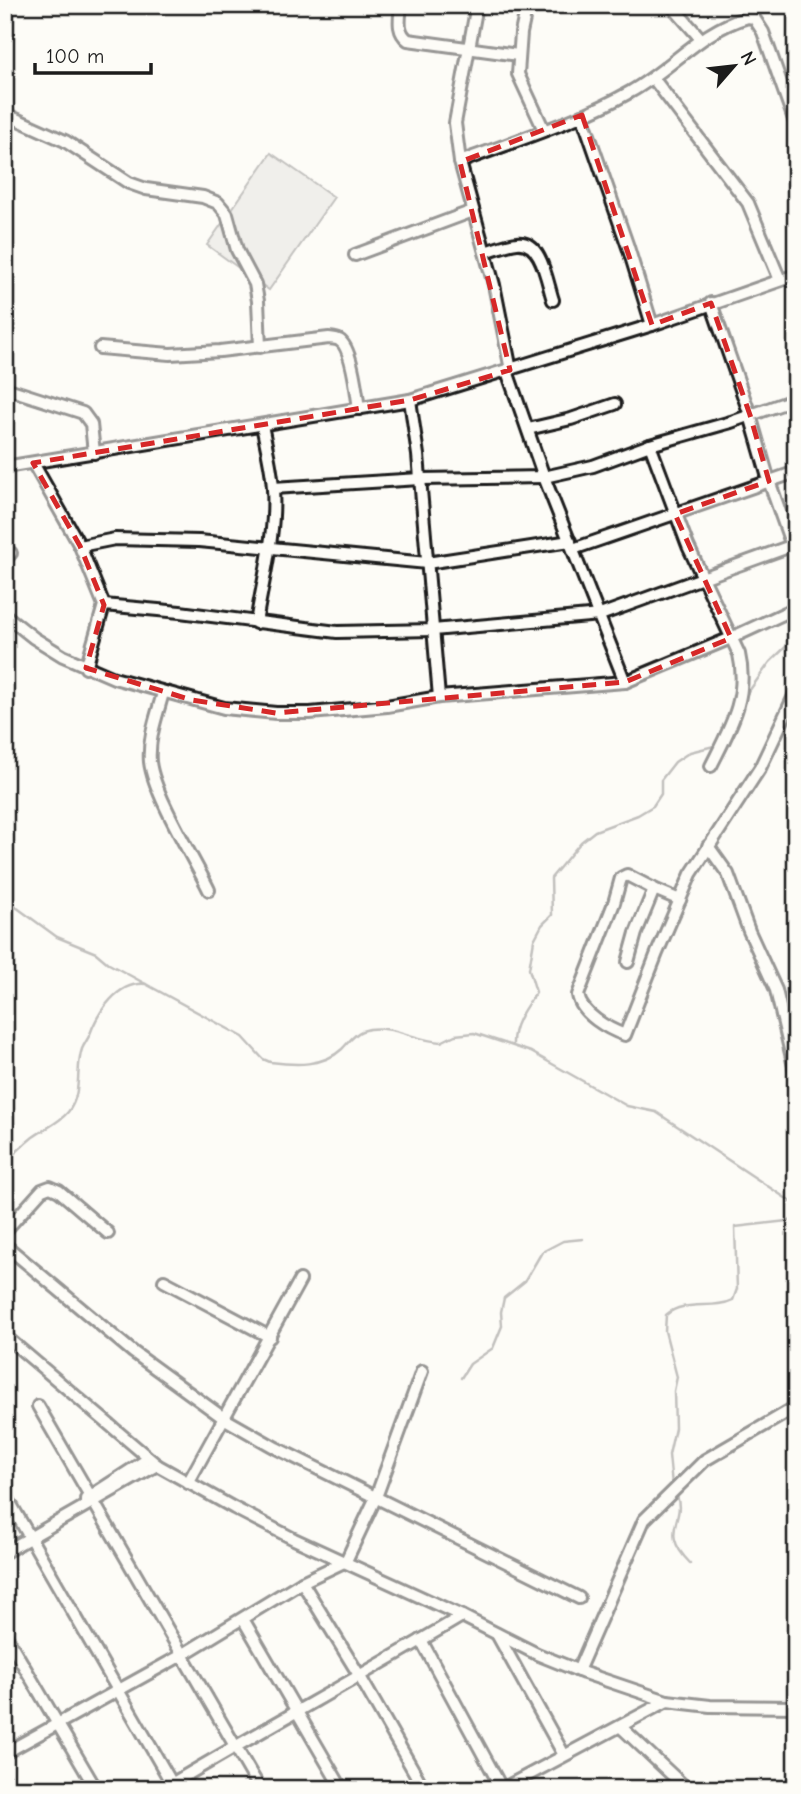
<svg xmlns="http://www.w3.org/2000/svg" width="801" height="1794" font-family="'Comic Neue',sans-serif">
	<rect width="100%" height="100%" fill="#fdfcf7"/>
	<filter id="ink" filterUnits="userSpaceOnUse"><feTurbulence type="fractalNoise" baseFrequency=".0143" numOctaves="2"/><feDisplacementMap in="SourceGraphic" scale="14" xChannelSelector="R" yChannelSelector="G"/><feConvolveMatrix kernelMatrix="1 2 1 2 8 2 1 2 1" color-interpolation-filters="sRGB"/></filter>
	<g filter="url(#ink)">
		<polygon fill="#e0dfdb" stroke="#7e7e7c" stroke-width="2" points="271,153 334,197 269,290 207,245"/>
		<g fill="none" stroke-linecap="round" stroke-linejoin="round">
			<g stroke="#797876" stroke-width="2.5">
				<polyline points="744,698 770,662 796,637"/>
				<path d="M 5,899 L 57,937 L 96,953 L 109,964 L 243,1037 L 263,1059 L 270,1062 C 295,1065 323,1067 342,1049 C 348,1043 354,1034 362,1031 C 389,1022 415,1041 441,1042 L 455,1035 L 474,1033 L 531,1052 L 627,1106 L 656,1112 L 796,1205"/>
				<path d="M 513,1045 C 512,1025 525,1008 536,992 L 529,969 L 534,940 L 542,925 L 552,915 L 551,878 L 581,842 L 595,831 L 638,815 L 653,806 L 661,794 L 661,780 L 675,762 L 690,752 L 714,746 L 719,739"/>
				<path d="M 5,1163 C 14,1154 23,1145 33,1137 C 44,1129 59,1123 68,1112 C 83,1093 75,1069 82,1049 C 84,1044 88,1039 90,1034 C 98,1012 118,981 146,984"/>
				<polyline points="461,1378 470,1364 493,1348 502,1326 501,1312 504,1298 525,1281 542,1252 563,1241 583,1239"/>
				<path d="M 672,1485 L 669,1455 L 675,1428 L 674,1391 L 677,1377 L 665,1331 L 666,1315 C 684,1299 713,1310 733,1300 L 737,1289 L 735,1227 L 796,1220"/>
				<path d="M 677,1496 C 686,1522 658,1530 690,1563"/>
			</g>
			<defs>
				<g id="minor">
					<path d="M 401,5 C 400,18 396,31 408,40 L 518,55"/>
					<polyline points="477,5 455,123 460,162 494,285 511,370"/>
					<polyline points="527,5 521,33 518,74 544,130"/>
					<polyline points="671,5 701,39"/>
					<polyline points="653,78 748,203 780,280"/>
					<polyline points="5,114 65,141 129,183 146,189 203,197 218,203 227,214 237,250 255,284 258,301 260,347"/>
					<polyline points="582,115 628,247 652,325"/>
					<path d="M 460,162 C 517,140 577,122 630,92 C 672,69 699,31 748,17 L 754,18 L 763,32 L 796,125"/>
					<path d="M 485,252 C 495,249 507,244 517,243 C 542,240 547,283 553,300"/>
					<polyline points="355,255 473,211"/>
					<polyline points="711,303 750,415 769,481 796,557"/>
					<path d="M 100,348 L 170,354 L 220,351 L 329,338 C 330,338 338,339 339,340 C 352,347 357,395 359,409"/>
					<polyline points="507,371 544,477 625,682"/>
					<polyline points="5,388 83,413 91,424 94,453"/>
					<polyline points="410,400 418,455 439,697"/>
					<polyline points="528,429 571,419 615,404"/>
					<path d="M 650,445 L 688,546 L 739,654 C 749,697 730,728 711,766"/>
					<polyline points="33,463 80,546 104,605 86,668"/>
					<polyline points="5,467 410,400 652,325 796,275"/>
					<polyline points="273,488 420,479 544,477 593,466 650,445 731,422 796,399"/>
					<polyline points="80,546 115,539 199,541 427,563 570,541"/>
					<polyline points="573,549 796,472"/>
					<polyline points="5,560 11,553"/>
					<polyline points="104,605 180,612 337,632 433,630 600,615 791,546"/>
					<polyline points="5,615 34,638 63,656 114,678 224,708 276,713 310,713 387,706 439,697 625,682 731,638 796,608"/>
					<path d="M 256,623 C 263,579 276,533 273,489 C 272,468 266,446 262,425"/>
					<path d="M 163,693 C 157,715 148,738 150,762 C 154,795 193,857 209,890"/>
					<polyline points="708,846 728,874 749,931 776,990 796,1075"/>
					<path d="M 654,889 L 627,875 L 621,878 L 614,903 L 578,995 C 581,1014 608,1029 625,1035 L 657,953 L 691,874 L 760,768 L 796,692"/>
					<polyline points="628,962 636,933 654,889 680,900"/>
					<polyline points="5,1231 42,1190 50,1187 59,1191 108,1233"/>
					<polyline points="5,1245 133,1352 225,1419 276,1448 579,1598"/>
					<polyline points="164,1281 270,1337"/>
					<polyline points="5,1336 157,1465 234,1508 294,1539 462,1616 537,1654 584,1673 667,1701 710,1706 796,1707"/>
					<polyline points="38,1406 260,1789"/>
					<polyline points="188,1483 300,1280"/>
					<polyline points="5,1494 175,1789"/>
					<polyline points="86,1499 148,1459"/>
					<polyline points="5,1552 157,1465"/>
					<polyline points="302,1582 359,1675 424,1789"/>
					<polyline points="243,1619 342,1789"/>
					<polyline points="5,1634 96,1789"/>
					<polyline points="497,1634 564,1755"/>
					<polyline points="421,1640 502,1789"/>
					<polyline points="578,1671 644,1520 705,1460 796,1407"/>
					<polyline points="621,1727 687,1789"/>
					<polyline points="5,1753 182,1655 302,1582 346,1561 376,1497 422,1371"/>
					<polyline points="5,1780 11,1789"/>
					<path d="M 163,1789 C 262,1730 363,1675 462,1616"/>
					<polyline points="502,1789 667,1701"/>
				</g>
			</defs>
			<use href="#minor" stroke="#1c1c1c" stroke-width="16"/>
			<use href="#minor" stroke="#fdfcf7" stroke-width="10"/>
		</g>
	</g>
	<path d="M0 0H801V1794H0ZM 582,115 L 652,325 L 711,303 L 750,415 L 769,481 L 675,514 L 731,638 L 625,682 L 276,713 L 192,700 L 86,668 L 104,605 L 80,546 L 33,463 L 410,400 L 510,370 L 460,162 Z" fill="#fdfcf7" fill-opacity=".55" fill-rule="evenodd"/>
	<path fill="none" stroke="#d62828" stroke-width="5" stroke-dasharray="14 9" stroke-linejoin="round" d="M 582,115 L 652,325 L 711,303 L 750,415 L 769,481 L 675,514 L 731,638 L 625,682 L 276,713 L 192,700 L 86,668 L 104,605 L 80,546 L 33,463 L 410,400 L 510,370 L 460,162 Z"/>
	<rect width="801" height="1794" fill="none" stroke="#fdfcf7" stroke-width="28"/>
	<rect x="14" y="14" width="773" height="1766" fill="none" stroke="#1c1c1c" stroke-width="2.5" filter="url(#ink)"/>
	<g transform="translate(734 66) rotate(62)" stroke="#fdfcf7" stroke-width="5" paint-order="stroke">
	<path d="M0-5L12 26L0 18L-12 26Z" fill="#1c1c1c"/>
	<text y="-10" font-size="19" font-weight="bold" text-anchor="middle" fill="#1c1c1c">N</text>
	</g>
	<path d="M35 63v10h116v-10" fill="none" stroke="#1c1c1c" stroke-width="3.5"/>
	<text x="46" y="63" font-size="21" fill="#1c1c1c" stroke="#fdfcf7" stroke-width="5" paint-order="stroke">100 m</text>
</svg>
